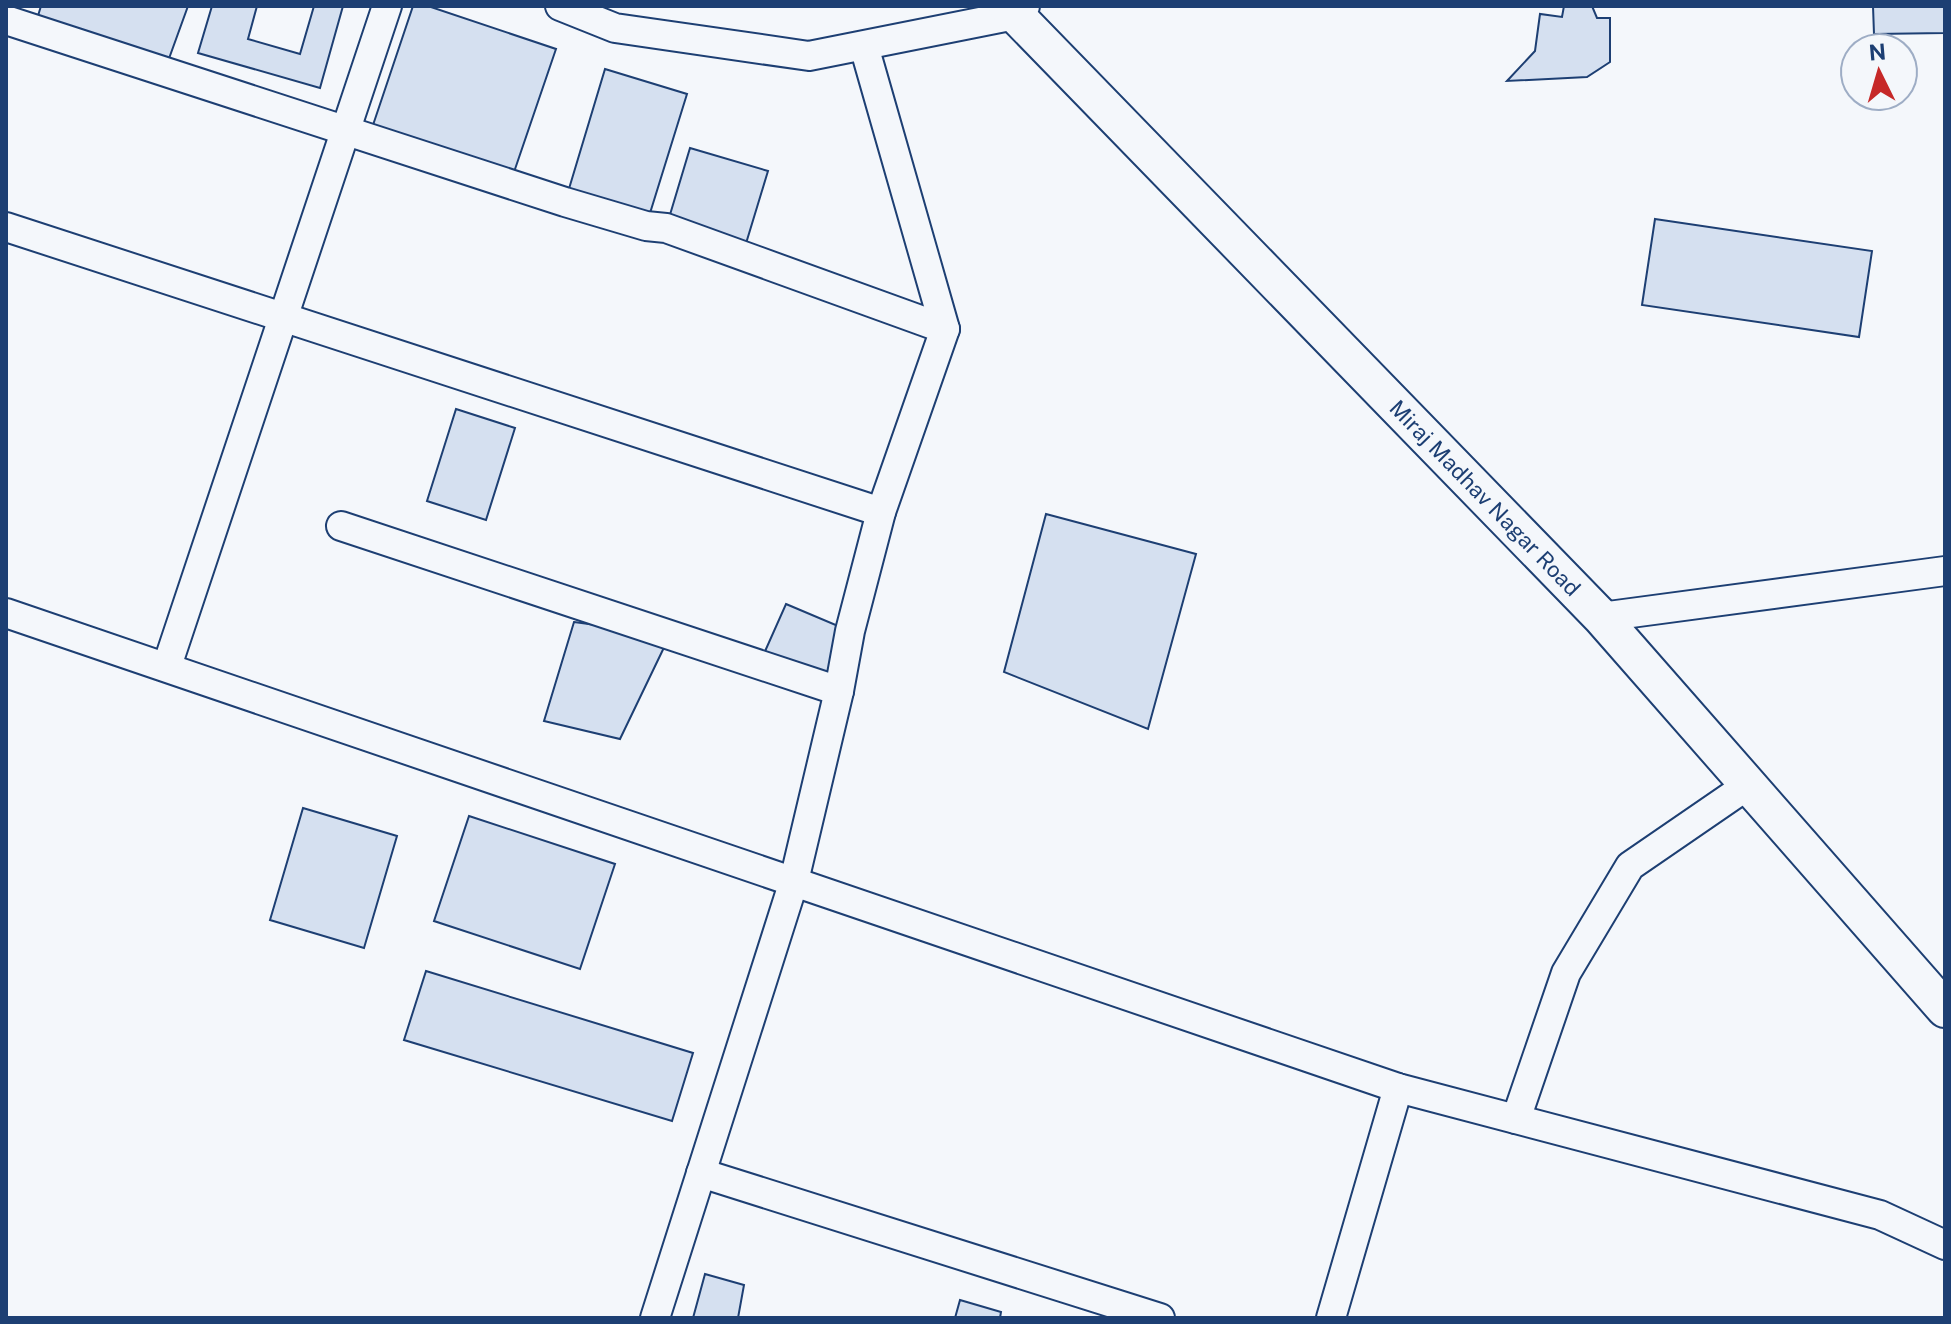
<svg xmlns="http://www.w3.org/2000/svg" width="1951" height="1324" font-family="'Public Sans',sans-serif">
	<rect width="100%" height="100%" fill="#f4f7fb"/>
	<g fill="#d5e0f0" stroke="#1d3f73" stroke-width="2">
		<polygon points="41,6 188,6 167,64 37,19"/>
		<polygon points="212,6 257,6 248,39 300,54 314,6 343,6 320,88 198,53"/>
		<polygon points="413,6 428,6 556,49 513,175 372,128"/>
		<polygon points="1564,6 1592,6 1597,18 1610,18 1610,62 1587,77 1507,81 1535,51 1540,14 1562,17"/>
		<polygon points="1873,6 1945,6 1945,33 1874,34"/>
		<polygon points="605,69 687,94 646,226 565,202"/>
		<polygon points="690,148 768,171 744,250 666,228"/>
		<polygon points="1655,219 1872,251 1859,337 1642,305"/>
		<polygon points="456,409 515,428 486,520 427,501"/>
		<polygon points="1046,514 1196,554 1148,729 1004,672"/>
		<polygon points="786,604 850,631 826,685 762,658"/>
		<polygon points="574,622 670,635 620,739 544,721"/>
		<polygon points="303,808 397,836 364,948 270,920"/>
		<polygon points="469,816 615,864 580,969 434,921"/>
		<polygon points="426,971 693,1053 672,1121 404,1040"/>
		<polygon points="705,1274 744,1285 738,1318 693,1318"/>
		<polygon points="960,1300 1001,1312 1000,1318 955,1318"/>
	</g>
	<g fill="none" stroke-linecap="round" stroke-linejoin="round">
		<defs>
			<g id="minor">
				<polyline points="560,6 615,28 809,56 1015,15 1025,6"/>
				<polyline points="6,20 565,202 646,226 666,228 945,329"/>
				<polyline points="6,227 881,512"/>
				<polyline points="341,526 839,691"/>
				<polyline points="6,613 1398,1088 1880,1215 1945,1245"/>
				<polyline points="1601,617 1945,571"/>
				<polyline points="167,666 387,6"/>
				<polyline points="1516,1119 1566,973 1630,866 1748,785"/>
				<polyline points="701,1173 1160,1318"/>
				<polyline points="655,1318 794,881 839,691 850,631 881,512 945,329 864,46"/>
				<polyline points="1331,1318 1398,1088"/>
			</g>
			<g id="tertiary">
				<path id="s1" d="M 1007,6 L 1601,617 L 1945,1009"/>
			</g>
		</defs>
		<use href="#minor" stroke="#1d3f73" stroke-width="32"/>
		<use href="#tertiary" stroke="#1d3f73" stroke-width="40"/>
		<use href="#minor" stroke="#f4f7fb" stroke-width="28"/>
		<use href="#tertiary" stroke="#f4f7fb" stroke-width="36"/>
	</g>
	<g text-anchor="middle" stroke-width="6" stroke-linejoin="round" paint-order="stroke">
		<g font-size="22" fill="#1d3f73" stroke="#f4f7fb">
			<text dy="8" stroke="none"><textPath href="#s1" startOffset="686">Miraj Madhav Nagar Road</textPath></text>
		</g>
	</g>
	<rect width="1951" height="1324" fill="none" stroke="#1d3f73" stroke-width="16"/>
	<g transform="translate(1879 72) rotate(355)"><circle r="38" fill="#f4f7fb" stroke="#9eadc5" stroke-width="2"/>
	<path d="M0-6L14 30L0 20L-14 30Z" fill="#c62828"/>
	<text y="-12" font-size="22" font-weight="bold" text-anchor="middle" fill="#1d3f73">N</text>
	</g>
</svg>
